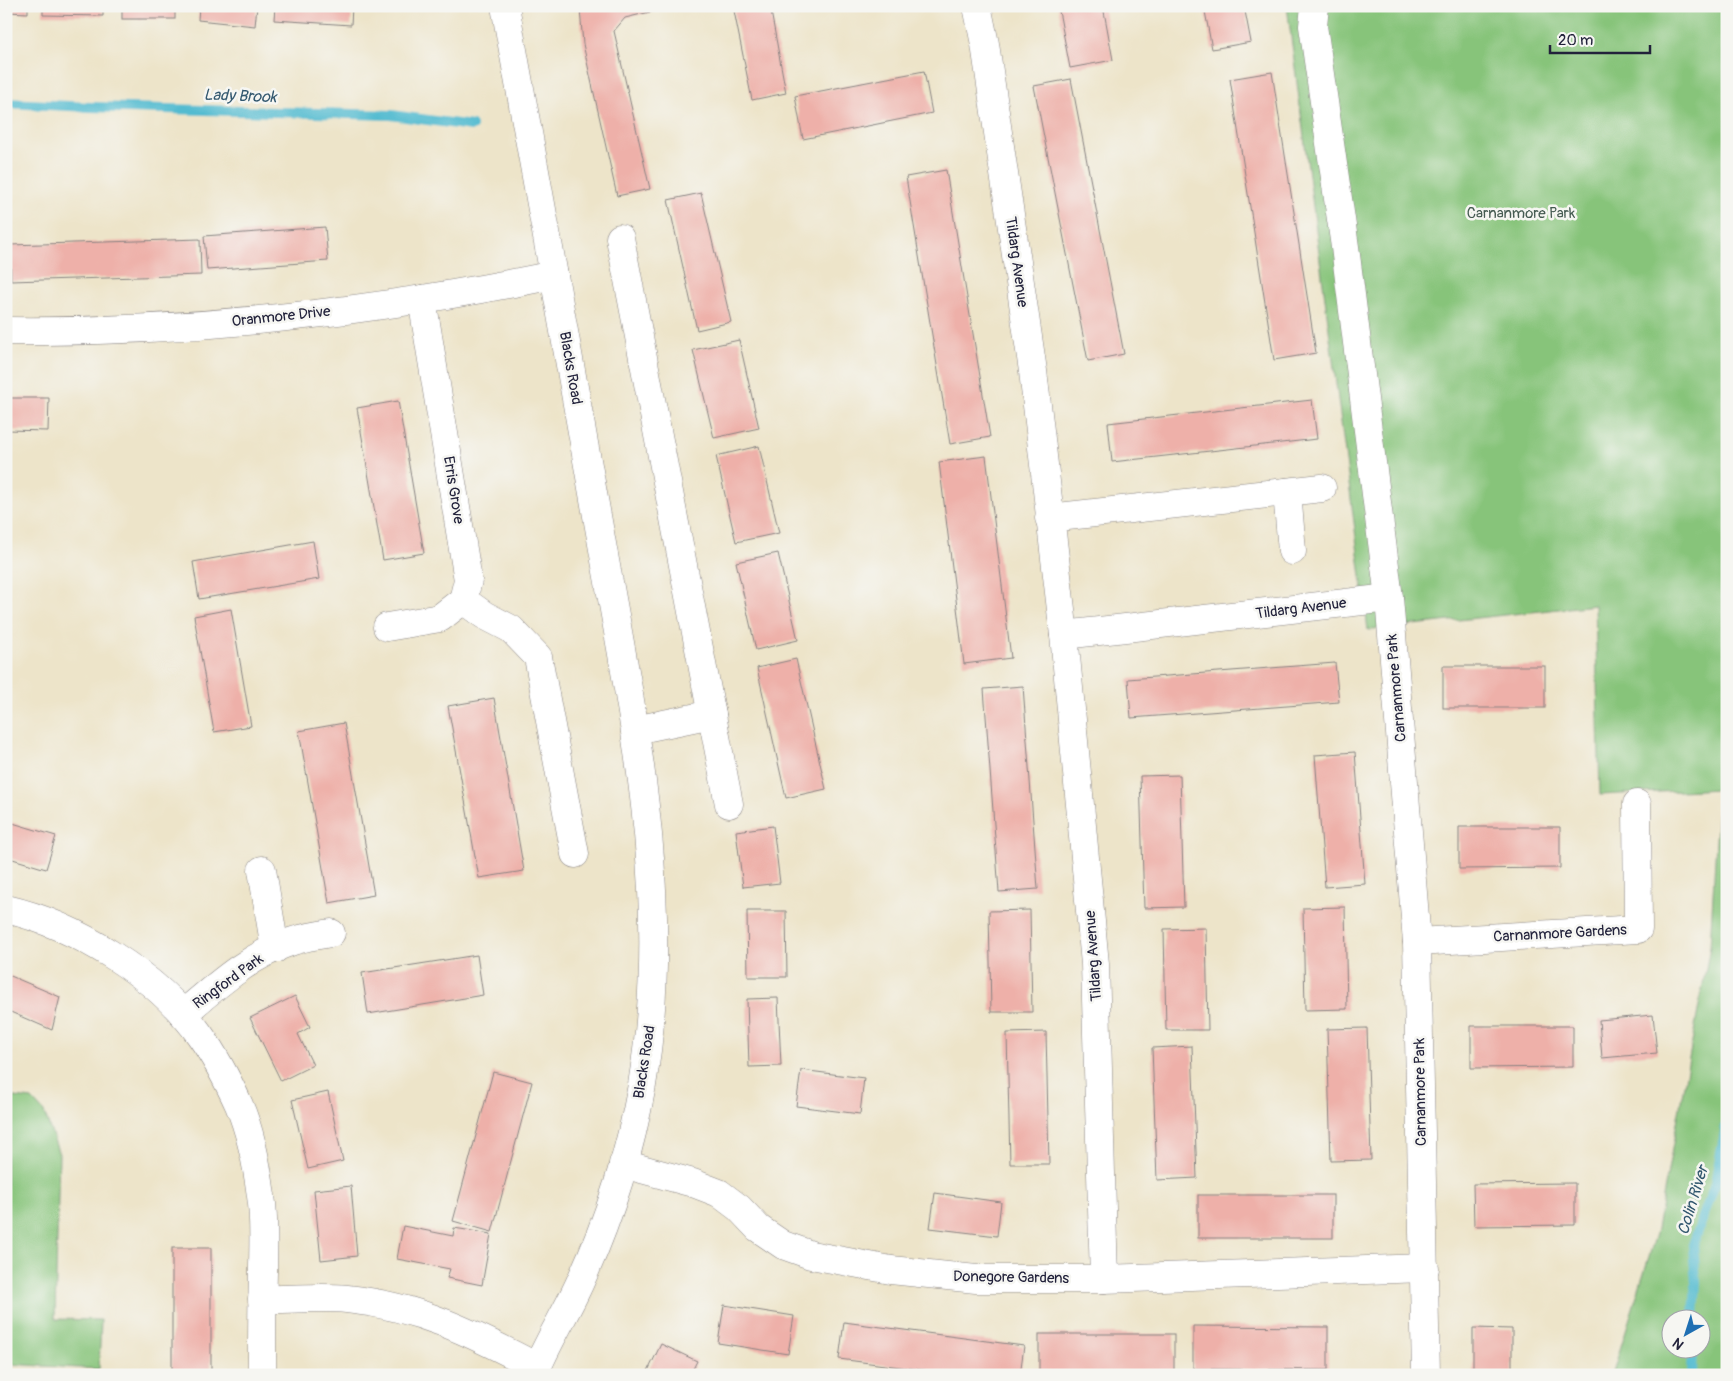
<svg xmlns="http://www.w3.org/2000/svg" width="1733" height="1381" font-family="Pangolin,sans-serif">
	<rect width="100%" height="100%" fill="#f6f6f2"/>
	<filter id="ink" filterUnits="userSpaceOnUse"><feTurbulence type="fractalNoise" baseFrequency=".02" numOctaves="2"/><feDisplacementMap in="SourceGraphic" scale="10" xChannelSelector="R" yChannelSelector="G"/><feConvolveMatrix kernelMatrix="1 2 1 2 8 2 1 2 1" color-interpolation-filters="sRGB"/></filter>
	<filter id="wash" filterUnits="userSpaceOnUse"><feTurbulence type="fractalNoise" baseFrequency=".0096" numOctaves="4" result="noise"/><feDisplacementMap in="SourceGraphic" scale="20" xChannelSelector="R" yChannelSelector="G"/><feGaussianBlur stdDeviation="1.12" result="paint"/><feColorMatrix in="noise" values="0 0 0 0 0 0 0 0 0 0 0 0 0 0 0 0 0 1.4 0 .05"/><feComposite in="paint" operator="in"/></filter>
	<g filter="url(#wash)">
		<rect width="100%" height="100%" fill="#ede4c9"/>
		<g fill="#87c47a" stroke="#54735a" fill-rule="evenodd">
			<path d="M 1287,6 L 1727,6 L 1727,1375 L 1612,1375 L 1656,1234 L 1710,947 L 1719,789 L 1600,795 L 1595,605 L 1368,630 ZM 1670,1318 L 1700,1318 L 1700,1348 L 1670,1348 Z"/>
			<polygon points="6,1096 32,1099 44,1112 59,1154 55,1319 101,1320 99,1369 6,1364"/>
		</g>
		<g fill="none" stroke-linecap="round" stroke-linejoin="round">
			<g stroke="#53bbd0" stroke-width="10">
				<polyline points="6,103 90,107 391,115 472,126"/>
				<polyline points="1694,1318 1696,1282 1693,1245 1715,1184 1727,1122"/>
				<polyline points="1692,1375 1693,1348"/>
			</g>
		</g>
		<g id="blocks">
			<g fill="#eeb0a9">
				<polygon points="6,6 28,6 28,13 6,12"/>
				<polygon points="43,6 103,6 103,16 43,15"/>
				<rect x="122" y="6" width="53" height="13"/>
				<polygon points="199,6 257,6 255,26 198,20"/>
				<polygon points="275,6 352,6 351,25 274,20"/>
				<polygon points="582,6 675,6 625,18 614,31 650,189 617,196 583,44 580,9"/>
				<polygon points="733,6 770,6 786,93 752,100"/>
				<polygon points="1058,6 1103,6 1113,60 1070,68"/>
				<polygon points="1204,6 1244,6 1251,42 1212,49"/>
				<polygon points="924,71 932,113 803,139 795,96"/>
				<polygon points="1272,72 1316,353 1274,360 1230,79"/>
				<polygon points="1071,79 1124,354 1088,361 1034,86"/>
				<polygon points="946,170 990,437 950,444 906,177"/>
				<polygon points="701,193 731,322 697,330 668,200"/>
				<polygon points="325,227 328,261 207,270 204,236"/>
				<polygon points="200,239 201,275 11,281 10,245"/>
				<polygon points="739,340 759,428 714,438 693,350"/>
				<polygon points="6,398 49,398 48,431 6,430"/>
				<polygon points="1312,400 1317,439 1112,462 1108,423"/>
				<polygon points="398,401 424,553 383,560 357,408"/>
				<polygon points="759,446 779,533 736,542 716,456"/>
				<polygon points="986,456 1011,658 964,664 939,462"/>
				<polygon points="313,541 319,579 199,599 193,562"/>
				<polygon points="778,553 798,640 756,650 736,562"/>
				<polygon points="231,609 251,726 214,732 194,616"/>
				<polygon points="796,659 826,789 786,798 757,668"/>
				<polygon points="1335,663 1339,702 1131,718 1128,679"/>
				<rect x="1443" y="666" width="102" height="42"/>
				<polygon points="1023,686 1038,889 999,892 984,689"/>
				<polygon points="494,698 524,871 479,878 448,706"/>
				<polygon points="344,723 374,895 329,903 299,731"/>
				<polygon points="1355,752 1365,884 1325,887 1315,755"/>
				<polygon points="1180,775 1184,907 1144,908 1140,776"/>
				<polygon points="6,821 56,836 46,869 6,857"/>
				<polygon points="773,826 780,883 743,887 736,831"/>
				<polygon points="1459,827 1560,827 1560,868 1459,869"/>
				<polygon points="1345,907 1347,1009 1305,1010 1303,908"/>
				<polygon points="1030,910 1032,1012 991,1012 989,911"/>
				<polygon points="747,911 786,911 787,977 748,977"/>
				<polygon points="1206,928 1208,1030 1166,1030 1164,929"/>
				<polygon points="477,955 483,995 368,1014 362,973"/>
				<polygon points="6,974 60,997 52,1030 6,1010"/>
				<polygon points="295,996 310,1027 298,1034 313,1065 281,1081 250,1018"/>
				<polygon points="778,998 781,1066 749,1067 747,999"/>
				<polygon points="1653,1015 1657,1053 1602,1058 1599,1020"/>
				<polygon points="1471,1026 1573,1026 1573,1067 1471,1068"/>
				<polygon points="1367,1028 1371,1160 1331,1161 1327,1029"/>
				<polygon points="1046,1032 1049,1164 1010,1164 1007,1033"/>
				<polygon points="1192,1046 1197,1178 1157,1180 1152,1048"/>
				<polygon points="801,1070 864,1078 860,1114 796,1106"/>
				<polygon points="493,1072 532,1082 492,1232 453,1221"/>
				<polygon points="328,1092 343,1161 308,1169 292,1100"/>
				<polygon points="1575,1183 1575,1225 1474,1226 1473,1184"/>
				<polygon points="351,1186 357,1256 321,1260 314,1190"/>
				<polygon points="935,1193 1001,1202 997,1236 930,1228"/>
				<rect x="1198" y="1195" width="135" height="43"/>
				<polygon points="403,1226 453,1236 454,1228 491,1234 482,1285 447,1278 450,1269 397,1259"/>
				<rect x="172" y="1248" width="39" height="127"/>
				<polygon points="724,1305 794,1316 788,1354 718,1343"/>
				<polygon points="844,1322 1024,1346 1020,1375 961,1375 839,1359"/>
				<polygon points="1193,1326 1328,1327 1328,1370 1193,1369"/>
				<polygon points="1473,1328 1512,1329 1512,1375 1473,1375"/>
				<rect x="1039" y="1334" width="135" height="41"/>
				<polygon points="661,1344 697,1361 690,1375 646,1375"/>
			</g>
		</g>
	</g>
	<g filter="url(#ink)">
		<use href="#blocks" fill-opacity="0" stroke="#888382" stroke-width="1"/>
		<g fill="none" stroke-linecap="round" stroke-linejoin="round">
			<defs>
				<g id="minor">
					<path d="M 505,6 C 537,180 568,353 599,527 C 632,713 674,895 642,1085 C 630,1152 609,1219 581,1280 C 567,1312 547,1342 534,1375"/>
					<polyline points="977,6 985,44 1033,371 1064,635 1095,964 1104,1279"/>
					<polyline points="1315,6 1313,26 1345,247 1389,598 1417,942 1426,1375"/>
					<polyline points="620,238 729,804"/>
					<path d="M 6,331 C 189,333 375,312 554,275"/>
					<polyline points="1287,492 1292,551"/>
					<polyline points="1049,518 1322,488"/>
					<polyline points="463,600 484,615 511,629 538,657 575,854"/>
					<polyline points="387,627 440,618 463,600 468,580 422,299"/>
					<polyline points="1064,635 1389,598"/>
					<polyline points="635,730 712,714"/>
					<polyline points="262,870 275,949"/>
					<path d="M 6,909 C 76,925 158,976 200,1035 C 215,1056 228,1081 239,1105 C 251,1133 257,1165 261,1196 C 265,1221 263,1248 263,1272 C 262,1306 262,1341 262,1375"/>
					<polyline points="1417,942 1638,929 1637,804"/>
					<path d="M 183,1014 C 217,985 250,955 293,941 C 305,937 318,935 331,933"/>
					<polyline points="623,1164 693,1183 719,1193 739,1208 758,1228 783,1245 811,1255 891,1270 976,1279 1104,1279 1425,1268"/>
					<path d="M 262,1299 C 290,1300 319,1296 347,1299 C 419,1306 474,1334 537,1367"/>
				</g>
			</defs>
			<use href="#minor" stroke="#888382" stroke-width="29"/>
			<use href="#minor" stroke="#fff" stroke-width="28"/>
		</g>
	</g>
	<g text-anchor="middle" stroke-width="5" stroke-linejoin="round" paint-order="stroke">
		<g font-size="15" fill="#455b51" stroke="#f6f6f2">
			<text x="1521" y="218">Carnanmore Park</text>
		</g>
		<g font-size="15" fill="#22223b" stroke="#f6f6f2">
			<text transform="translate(1017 262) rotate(82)" y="5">Tildarg Avenue</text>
			<text transform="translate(281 316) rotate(-6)" y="5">Oranmore Drive</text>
			<text transform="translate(571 368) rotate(80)" y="5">Blacks Road</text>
			<text transform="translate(454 490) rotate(81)" y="5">Erris Grove</text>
			<text transform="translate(1301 608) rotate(-7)" y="5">Tildarg Avenue</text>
			<text transform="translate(1396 688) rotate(-95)" y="5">Carnanmore Park</text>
			<text transform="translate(1560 933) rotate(-3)" y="5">Carnanmore Gardens</text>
			<text transform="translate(1093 956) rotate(-94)" y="5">Tildarg Avenue</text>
			<text transform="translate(228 981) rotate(-36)" y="5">Ringford Park</text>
			<text transform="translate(644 1062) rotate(-81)" y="5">Blacks Road</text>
			<text transform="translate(1420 1092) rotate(-91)" y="5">Carnanmore Park</text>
			<text transform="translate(1011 1277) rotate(1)" y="5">Donegore Gardens</text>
		</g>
		<g font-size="16" font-style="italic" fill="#33586f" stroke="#f6f6f2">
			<text transform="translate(240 95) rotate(2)" y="6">Lady Brook</text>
			<text transform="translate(1692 1200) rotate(-73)" y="6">Colin River</text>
		</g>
	</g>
	<rect width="1733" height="1381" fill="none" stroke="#f6f6f2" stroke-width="25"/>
	<g transform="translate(1686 1334) rotate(219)"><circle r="24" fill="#f6f6f2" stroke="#a1a1a9"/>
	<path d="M0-4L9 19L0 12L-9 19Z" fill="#1f6fb2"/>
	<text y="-8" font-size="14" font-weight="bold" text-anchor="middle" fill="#22223b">N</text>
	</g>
	<path d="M1550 45v8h100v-8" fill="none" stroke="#22223b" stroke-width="2.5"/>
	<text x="1558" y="45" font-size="15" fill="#22223b" stroke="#f6f6f2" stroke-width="4" paint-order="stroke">20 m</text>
</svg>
